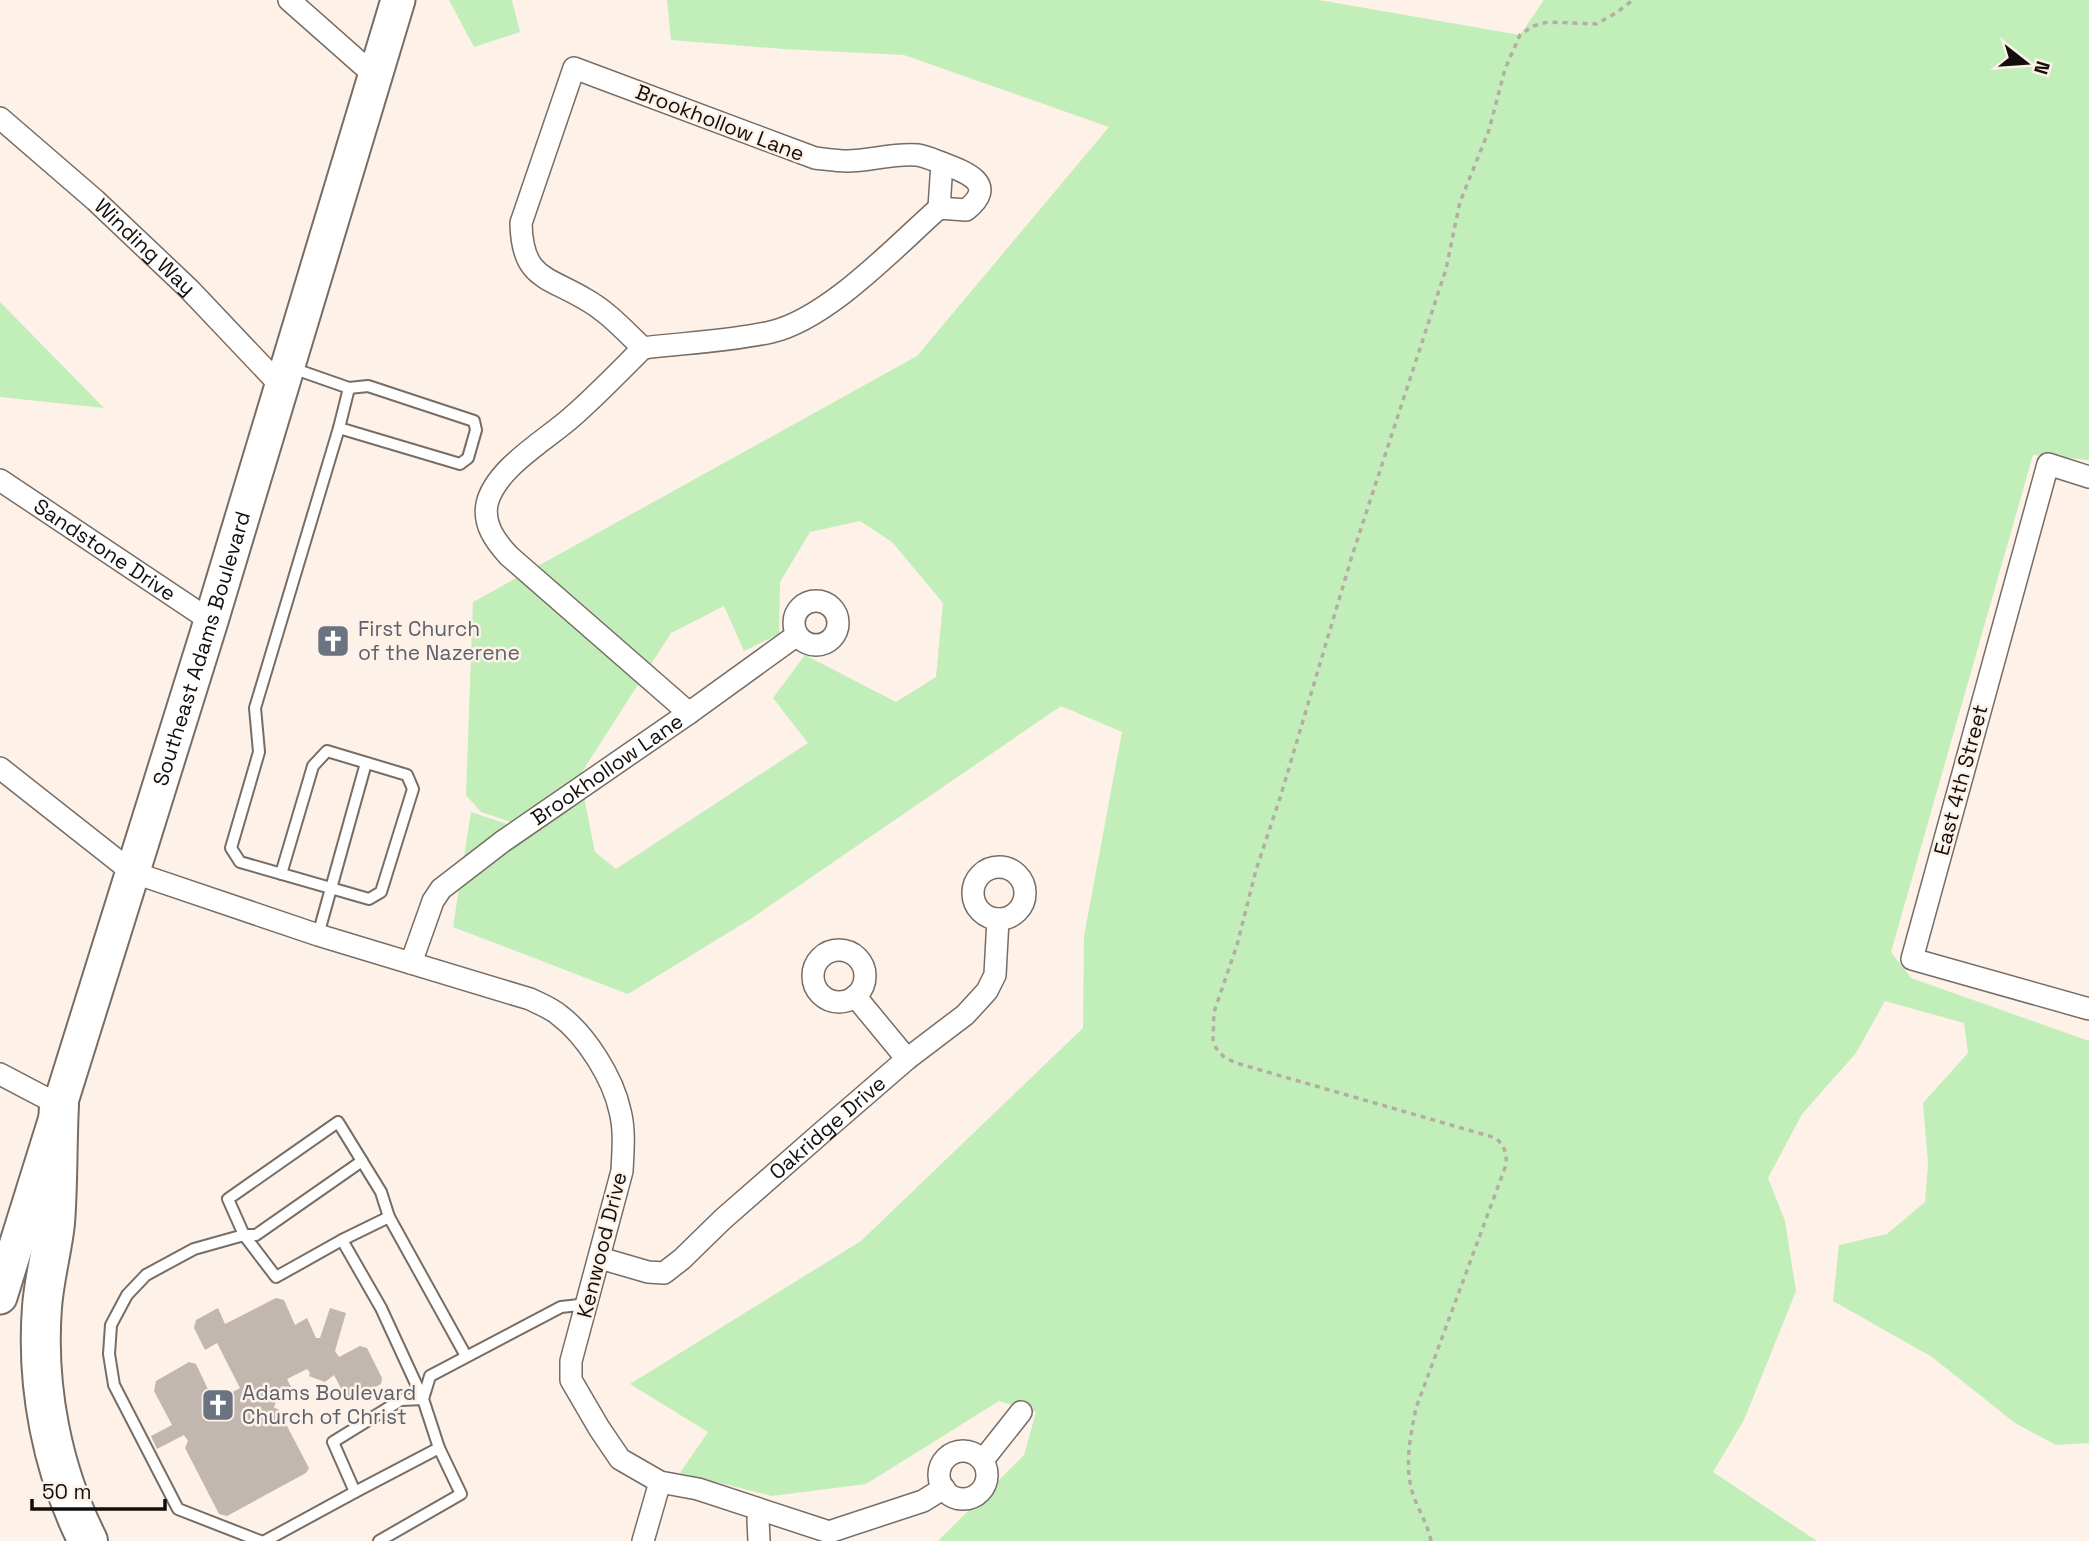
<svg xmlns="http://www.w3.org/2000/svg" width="2089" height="1541" font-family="'Space Grotesk',sans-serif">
	<rect width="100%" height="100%" fill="#fdf1e8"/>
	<g fill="#c2eeb9">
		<polygon points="449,0 512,0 520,32 474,47"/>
		<polygon points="667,0 1319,0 1520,35 1544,0 2089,0 2089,460 2033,455 1891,952 1911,978 2089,1041 2089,1443 2056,1445 2015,1423 1932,1357 1833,1301 1839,1245 1887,1234 1925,1202 1928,1164 1923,1103 1968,1053 1964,1023 1885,1001 1856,1053 1802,1114 1768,1178 1785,1221 1796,1291 1744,1420 1713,1472 1817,1541 938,1541 1024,1455 1036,1412 999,1401 866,1484 772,1496 680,1473 708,1432 630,1384 861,1241 1083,1028 1084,936 1122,732 1061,706 749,920 628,994 453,927 471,812 531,832 582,787 595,852 616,869 808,743 773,698 805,655 896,702 936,677 943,603 892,542 860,521 810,532 780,582 779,634 744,651 724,606 671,633 566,797 517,824 481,812 466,795 473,602 917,356 1109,127 904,55 783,49 671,40"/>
		<polygon points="0,302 104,408 0,397"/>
	</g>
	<polygon fill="#c2b7ae" points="276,1298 284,1300 295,1325 307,1318 316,1338 320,1338 330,1308 346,1313 335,1351 339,1357 360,1346 367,1348 382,1378 381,1384 351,1400 346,1398 334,1375 325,1382 309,1376 310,1373 307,1369 287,1379 291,1387 277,1396 274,1408 278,1409 309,1468 306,1473 227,1516 219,1514 185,1448 188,1441 184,1435 157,1449 151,1436 172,1425 154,1391 156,1381 189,1362 196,1364 214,1402 240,1388 217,1343 205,1350 194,1328 196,1320 218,1308 225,1324"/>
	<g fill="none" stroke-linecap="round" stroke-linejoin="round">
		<defs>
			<g id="lane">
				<polyline points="292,368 349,388 368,386 474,421 476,430 468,458 460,464 339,428 349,388"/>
				<polyline points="281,874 313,766 327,751 407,775 413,789 381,892 369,899 240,862 231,848 259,752 255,708 339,428"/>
				<polyline points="318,935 366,763"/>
				<polyline points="244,1235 276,1277 342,1240 381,1308 423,1399 401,1400 333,1442 355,1492 439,1448"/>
				<polyline points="244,1235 256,1235 362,1161"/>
				<polyline points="342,1240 389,1217"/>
				<polyline points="260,1541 178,1509 114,1385 109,1354 111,1325 127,1295 146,1275 194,1249 244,1235 228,1199 338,1122 381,1192 389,1217 466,1356"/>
				<polyline points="265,1541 355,1492"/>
				<polyline points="379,1541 461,1494 439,1448 423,1399 430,1376 561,1307 588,1304"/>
			</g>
			<g id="street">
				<polyline points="289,0 375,76"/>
				<path d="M 574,68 L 815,158 C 825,159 836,161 847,161 C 870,161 893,153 917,155 C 925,156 934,160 942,163 C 966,172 999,184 966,210 L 939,208 C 895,247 828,319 771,332 C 730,341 684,343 643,348 C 625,331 607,311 585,299 C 546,276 522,278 521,223 Z"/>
				<path id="s1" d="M 0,118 L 95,200 L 189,289 L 280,385"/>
				<polyline points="939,208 942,163"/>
				<path d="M 643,348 C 620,371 597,395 573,416 C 548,439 495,468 487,504 C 483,525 496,542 509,556 L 689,713"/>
				<polyline points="2089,477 2048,464 1912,959 2089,1009"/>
				<path id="s2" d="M 0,480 L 211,621"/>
				<circle cx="816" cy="623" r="22"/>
				<path d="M 0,768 L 132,872 L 318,935 L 530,999 C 540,1004 551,1008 559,1015 C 586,1035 613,1078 620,1111 C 625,1130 623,1151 622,1171 L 571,1361 L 571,1380 L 599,1428 L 620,1459 L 660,1482 L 698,1489 L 829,1532 L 923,1501 L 944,1488"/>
				<circle cx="999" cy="893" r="26"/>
				<circle cx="839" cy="976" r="26"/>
				<path id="s3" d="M 411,963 L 433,901 L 441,889 L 502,842 L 689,713 L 797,635"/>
				<polyline points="855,996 907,1059"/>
				<polyline points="0,1074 59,1105"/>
				<path id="s4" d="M 600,1258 L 648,1272 L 664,1273 L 682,1259 L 723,1219 L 819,1135 L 907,1059 L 965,1015 L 987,991 L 995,975 L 998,919"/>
				<circle cx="963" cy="1475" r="24"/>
				<polyline points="983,1460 1021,1412"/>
				<polyline points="643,1541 660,1482"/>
				<polyline points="759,1541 758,1519 760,1510"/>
			</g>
			<g id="primary">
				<path id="s5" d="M 0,1297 L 211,621 L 398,0"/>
			</g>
			<path id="highway" d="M 59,1105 C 57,1144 58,1184 55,1223 C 52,1251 44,1279 42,1307 C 36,1386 52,1470 88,1541"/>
		</defs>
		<use href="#lane" stroke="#776d65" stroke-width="14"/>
		<use href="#street" stroke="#776d65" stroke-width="24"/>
		<use href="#primary" stroke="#776d65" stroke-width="37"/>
		<use href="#highway" stroke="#776d65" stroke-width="42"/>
		<path stroke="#b6aca5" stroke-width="3.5" stroke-dasharray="5 5" stroke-linecap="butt" d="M 1431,1541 C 1428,1526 1421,1514 1415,1500 C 1403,1469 1410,1439 1416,1408 L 1506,1165 C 1507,1153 1505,1147 1496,1138 L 1236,1063 L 1224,1057 L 1216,1048 L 1213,1040 L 1214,1012 L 1237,945 L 1256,870 L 1280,798 L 1352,556 L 1446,269 L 1460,202 L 1489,130 L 1505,69 L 1520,35 L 1533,26 L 1548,22 L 1596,24 L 1616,13 L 1633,0"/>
		<use href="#lane" stroke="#fff" stroke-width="10"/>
		<use href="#street" stroke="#fff" stroke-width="21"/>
		<use href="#primary" stroke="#fff" stroke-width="33"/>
		<use href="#highway" stroke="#fff" stroke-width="38"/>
	</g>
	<defs>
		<symbol id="church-square" viewBox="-11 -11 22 22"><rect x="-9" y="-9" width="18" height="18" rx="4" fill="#6b7280" stroke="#fdf1e8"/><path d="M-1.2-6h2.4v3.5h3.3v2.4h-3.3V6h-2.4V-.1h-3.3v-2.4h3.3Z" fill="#fff"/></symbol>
	</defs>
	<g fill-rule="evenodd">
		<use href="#church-square" x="314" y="622" width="38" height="38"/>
		<use href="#church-square" x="199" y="1386" width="38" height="38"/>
	</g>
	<g text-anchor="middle" stroke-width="5" stroke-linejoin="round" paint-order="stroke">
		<g font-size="21" fill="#120e0b" stroke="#fdf1e8">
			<text transform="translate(720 123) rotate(21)" y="7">Brookhollow Lane</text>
			<text dy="7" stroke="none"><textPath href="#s1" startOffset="194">Winding Way</textPath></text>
			<text dy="7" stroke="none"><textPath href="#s2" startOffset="126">Sandstone Drive</textPath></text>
			<text dy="7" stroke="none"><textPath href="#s5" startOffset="679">Southeast Adams Boulevard</textPath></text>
			<text dy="7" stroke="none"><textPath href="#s3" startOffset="285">Brookhollow Lane</textPath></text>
			<text transform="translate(1961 780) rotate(-75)" y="7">East 4th Street</text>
			<text dy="7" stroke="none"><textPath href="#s4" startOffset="285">Oakridge Drive</textPath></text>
			<text transform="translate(602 1245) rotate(-76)" y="7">Kenwood Drive</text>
		</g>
		<g font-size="21" fill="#5b616d" stroke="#fdf1e8" text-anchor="start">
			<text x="358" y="636">First Church<tspan x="358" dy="24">of the Nazerene</tspan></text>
			<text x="242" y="1400">Adams Boulevard<tspan x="242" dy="24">Church of Christ</tspan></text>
		</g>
	</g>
	<g transform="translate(2026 63) rotate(107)" stroke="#fdf1e8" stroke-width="5" paint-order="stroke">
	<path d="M0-5L12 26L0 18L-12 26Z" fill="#120e0b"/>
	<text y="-10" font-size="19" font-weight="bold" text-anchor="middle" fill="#120e0b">N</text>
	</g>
	<path d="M32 1499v10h133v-10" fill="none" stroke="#120e0b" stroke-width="3.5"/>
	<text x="42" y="1499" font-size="21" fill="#120e0b" stroke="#fdf1e8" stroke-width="5" paint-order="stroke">50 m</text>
</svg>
